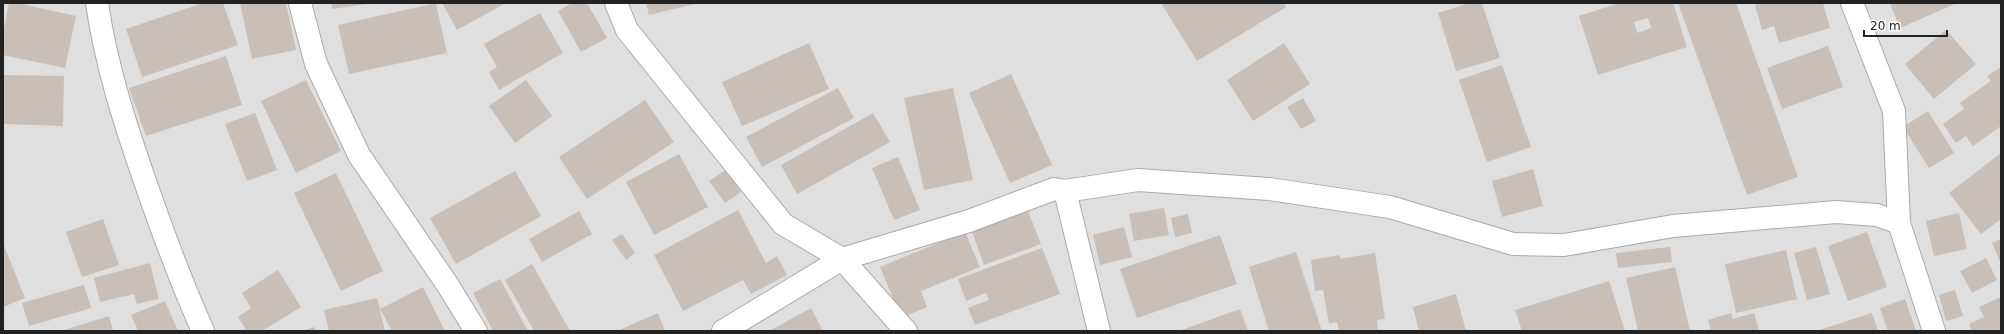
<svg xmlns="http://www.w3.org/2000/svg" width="2004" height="334" font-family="'DejaVu Sans',sans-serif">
	<rect width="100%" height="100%" fill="#f2efe9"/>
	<rect fill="#e0dfdf" x="3" y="3" width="1998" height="328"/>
	<g fill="#c7bfb8" fill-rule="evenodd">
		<polygon points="9,3 17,3 76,16 65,68 3,55 3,33"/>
		<polygon points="203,3 223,3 238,45 142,77 126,29"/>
		<polygon points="240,3 286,3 296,50 252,59"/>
		<polygon points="331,3 367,3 367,4 332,9"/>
		<polygon points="436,3 447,53 349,74 338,25"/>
		<polygon points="442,3 506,3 457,30"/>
		<polygon points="572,3 587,3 607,38 581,52 558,11"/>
		<polygon points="646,3 694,3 694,4 649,15"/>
		<polygon points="1161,3 1283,3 1286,7 1197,61"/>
		<polygon points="1469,3 1482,3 1500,58 1456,71 1438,13"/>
		<path d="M 1619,3 L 1673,3 L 1687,47 L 1598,75 L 1579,16 ZM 1648,18 L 1651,28 L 1637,33 L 1634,22 Z"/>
		<polygon points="1678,3 1736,3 1798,177 1747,195"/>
		<polygon points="1761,3 1823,3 1830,28 1779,43 1774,26 1762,30 1755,5"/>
		<polygon points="1890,3 1957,3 1900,28"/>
		<polygon points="540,13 563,53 499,90 489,72 497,67 484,44"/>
		<polygon points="1946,30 1976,64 1934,99 1905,64"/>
		<polygon points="809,43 829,89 742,126 722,82"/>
		<polygon points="1284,43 1310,84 1253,121 1227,80"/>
		<polygon points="1828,46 1843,87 1782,109 1767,68"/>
		<polygon points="226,56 242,105 146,136 129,88"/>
		<polygon points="1502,65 1531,147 1487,162 1459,80"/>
		<polygon points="2001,67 2001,126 1973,146 1966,136 1956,143 1943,124 1964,109 1960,103 1991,81 1987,76"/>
		<polygon points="1011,74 1052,165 1010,183 969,93"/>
		<polygon points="3,75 64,76 63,126 3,124"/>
		<polygon points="306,80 341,151 296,173 261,101"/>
		<polygon points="526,80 552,116 515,143 489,106"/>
		<polygon points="838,88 854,118 762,167 746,137"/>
		<polygon points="953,88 973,180 924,190 904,98"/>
		<polygon points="1303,98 1316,121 1301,129 1287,107"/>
		<polygon points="645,100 674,142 587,199 559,157"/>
		<polygon points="1928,111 1954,153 1929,168 1903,127"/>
		<polygon points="255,113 277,170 247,181 225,124"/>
		<polygon points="873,113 890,142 797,194 781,165"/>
		<polygon points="2001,153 2001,219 1981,234 1949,193"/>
		<polygon points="679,154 708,207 654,235 626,182"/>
		<polygon points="898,157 920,210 894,220 872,168"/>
		<polygon points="1533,169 1543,206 1502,217 1492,181"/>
		<polygon points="726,170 741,192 725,203 709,181"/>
		<polygon points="515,171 541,216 456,264 430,218"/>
		<polygon points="336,173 383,271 341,291 294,193"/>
		<polygon points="1164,208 1169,235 1134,241 1129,214"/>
		<polygon points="738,210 766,263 777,256 787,275 751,294 743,280 683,311 654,255"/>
		<polygon points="579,211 592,234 542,262 529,239"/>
		<polygon points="1028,211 1041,244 984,265 972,232"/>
		<polygon points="1959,213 1967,249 1934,256 1926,221"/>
		<polygon points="1188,214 1192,233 1175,237 1171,218"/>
		<polygon points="103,219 119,265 82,277 66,232"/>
		<polygon points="1124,227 1132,257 1100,265 1093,235"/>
		<polygon points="965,232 980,267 921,291 927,307 901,318 880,267"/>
		<polygon points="1867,232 1887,287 1848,301 1828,246"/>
		<polygon points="622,234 635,253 626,260 612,240"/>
		<polygon points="1220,235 1237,284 1137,318 1120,269"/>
		<polygon points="2001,239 2001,264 1992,243"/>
		<polygon points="3,243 25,298 3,307"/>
		<polygon points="1670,247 1672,262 1618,268 1616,253"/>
		<polygon points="1816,247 1830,294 1807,300 1794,253"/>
		<polygon points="1042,248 1060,294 975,325 968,308 989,300 986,293 966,301 958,279"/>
		<polygon points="1786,250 1797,299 1736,313 1725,264"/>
		<polygon points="1296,252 1322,331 1269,331 1249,267"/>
		<polygon points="1375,253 1385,319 1377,320 1378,331 1339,331 1337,322 1329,323 1323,290 1315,291 1311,260 1340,255 1340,259"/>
		<polygon points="1986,258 1997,280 1972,293 1960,271"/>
		<polygon points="150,263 159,299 137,304 134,294 100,302 94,278"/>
		<polygon points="532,264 570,331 534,331 505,280"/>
		<polygon points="1675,267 1690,331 1638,331 1626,278"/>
		<polygon points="278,270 301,307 262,331 247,331 238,317 251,308 242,293"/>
		<polygon points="500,279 528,331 493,331 473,293"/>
		<polygon points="1609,281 1625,331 1522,331 1515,310"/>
		<polygon points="84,285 91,308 29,326 22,303"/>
		<polygon points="423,287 445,331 392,331 380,309"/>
		<polygon points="1955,290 1963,316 1946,321 1939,295"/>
		<polygon points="1456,294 1466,331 1419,331 1413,307"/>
		<polygon points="2001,297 2001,331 1972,331 1969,324 1984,317 1979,307"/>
		<polygon points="377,298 385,331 329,331 324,310"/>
		<polygon points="1905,299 1916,331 1888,331 1880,308"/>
		<polygon points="165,301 178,331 138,331 131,315"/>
		<polygon points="811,308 823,331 769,331"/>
		<polygon points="1240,309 1248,331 1179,331"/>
		<polygon points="658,313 665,331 617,331"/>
		<polygon points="1731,313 1733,319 1754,313 1759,331 1711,331 1708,320"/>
		<polygon points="1872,313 1878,331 1816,331"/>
		<polygon points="109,316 113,331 61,331"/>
		<polygon points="314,327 316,331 303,331"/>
	</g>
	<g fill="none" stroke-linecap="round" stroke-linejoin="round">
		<defs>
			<g id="minor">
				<path d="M 97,3 C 106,66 126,127 147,187 C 164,236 182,284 203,331"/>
				<polyline points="300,3 316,64 359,155 447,284 476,331"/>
				<polyline points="616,3 627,30 783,224 842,259 906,331"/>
				<polyline points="1852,3 1894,111 1899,223"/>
				<polyline points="1065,191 1099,331"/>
				<polyline points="723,331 842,259 969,221 1054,189 1065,191 1138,180 1269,189 1390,207 1513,244 1564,245 1673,226 1836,212 1877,215 1899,223 1934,331"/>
			</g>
		</defs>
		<use href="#minor" stroke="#a9a9a9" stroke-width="24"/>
		<use href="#minor" stroke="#fff" stroke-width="22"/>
	</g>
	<rect width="2004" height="334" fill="none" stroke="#222222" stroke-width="8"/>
	<path d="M1864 30v6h83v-6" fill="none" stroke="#222222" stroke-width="2"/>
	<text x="1870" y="30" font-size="12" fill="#222222" stroke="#ffffff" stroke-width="3" paint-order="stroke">20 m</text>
</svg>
